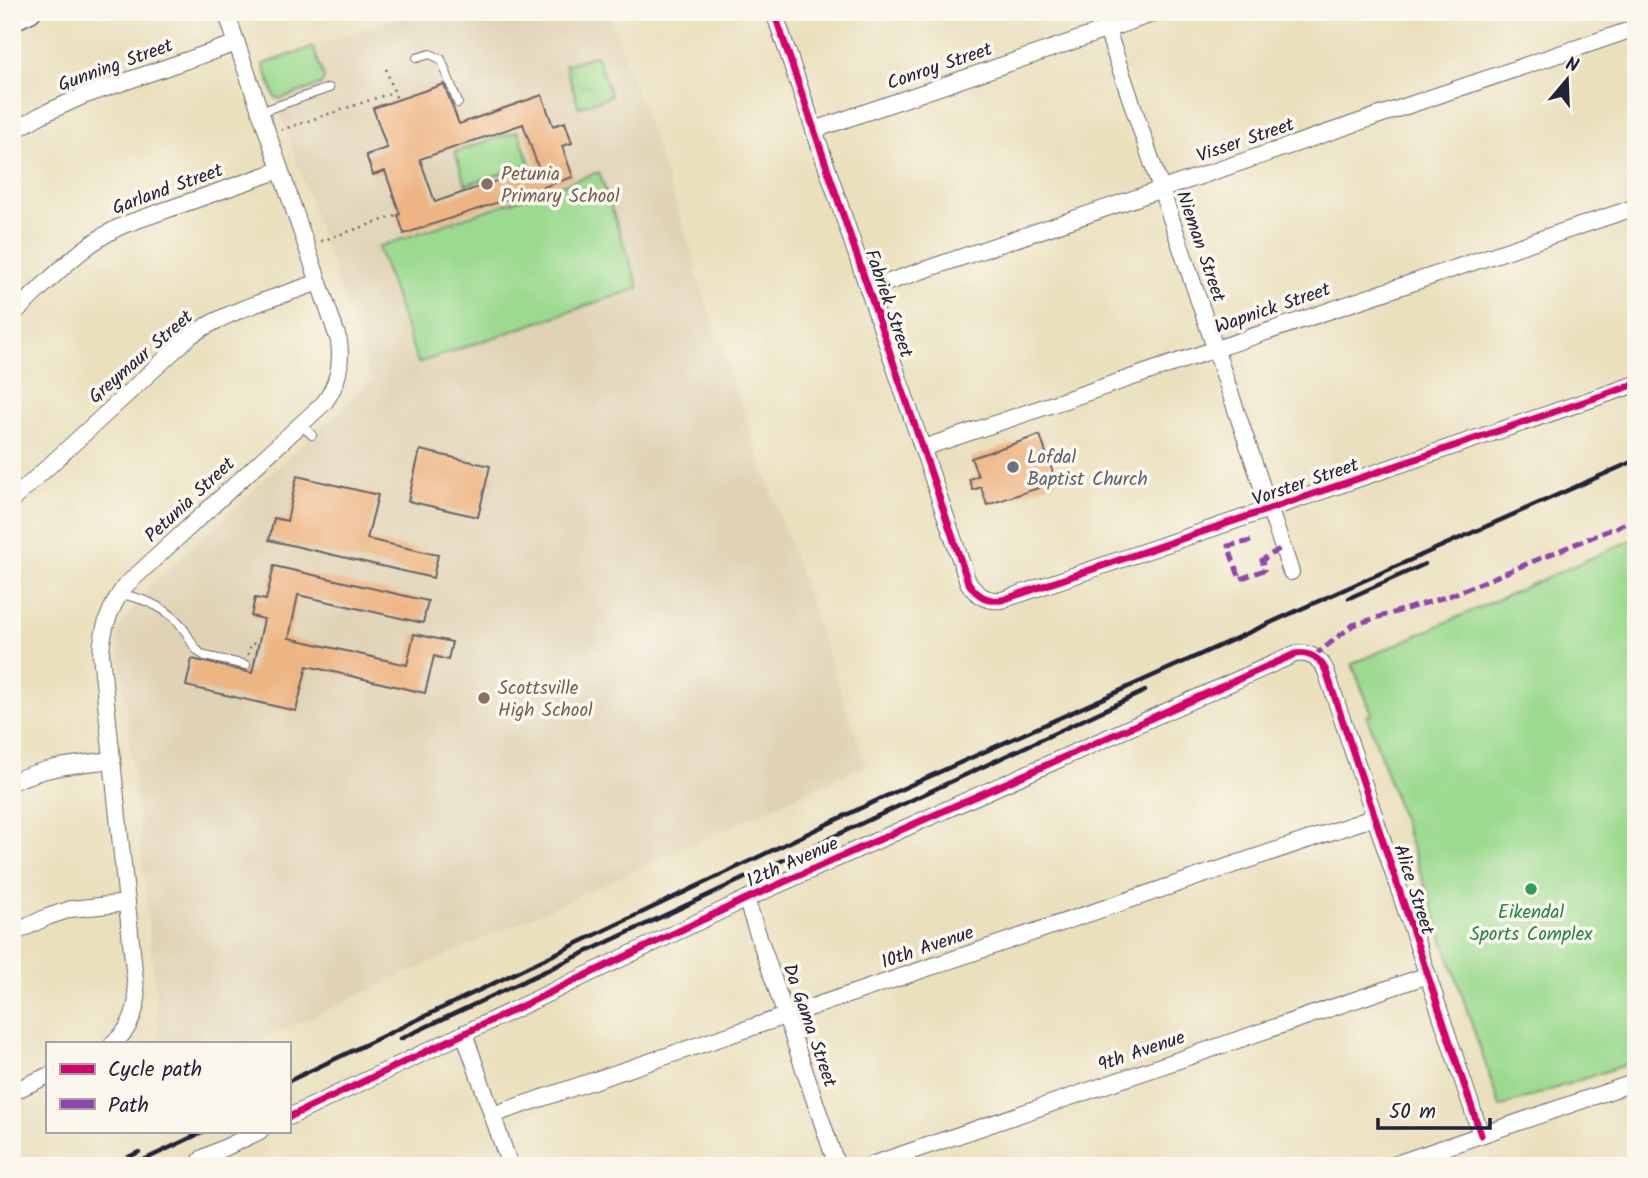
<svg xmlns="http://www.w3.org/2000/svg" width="1648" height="1178" font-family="Kalam,sans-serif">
	<defs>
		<pattern id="park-crowns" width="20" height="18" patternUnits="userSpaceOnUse" patternTransform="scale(1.75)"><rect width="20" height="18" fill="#9bda8f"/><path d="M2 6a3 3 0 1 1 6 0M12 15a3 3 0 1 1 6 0" fill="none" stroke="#85bb7c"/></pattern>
	</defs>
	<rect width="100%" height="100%" fill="#fbf7ec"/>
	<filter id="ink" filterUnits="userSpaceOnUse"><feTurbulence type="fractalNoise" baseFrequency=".0143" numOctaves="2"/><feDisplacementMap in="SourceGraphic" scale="14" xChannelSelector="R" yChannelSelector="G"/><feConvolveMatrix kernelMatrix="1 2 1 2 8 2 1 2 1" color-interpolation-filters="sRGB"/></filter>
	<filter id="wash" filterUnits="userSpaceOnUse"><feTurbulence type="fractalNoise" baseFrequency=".00686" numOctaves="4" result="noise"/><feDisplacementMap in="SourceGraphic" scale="28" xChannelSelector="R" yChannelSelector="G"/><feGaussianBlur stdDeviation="1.57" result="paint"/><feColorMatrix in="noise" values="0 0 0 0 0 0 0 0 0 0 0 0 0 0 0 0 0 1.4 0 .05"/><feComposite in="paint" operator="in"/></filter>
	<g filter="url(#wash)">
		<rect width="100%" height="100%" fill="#eae0bd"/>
		<polygon fill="#e0d3b5" points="413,12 609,12 698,269 695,270 866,765 254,1043 160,1043 141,848 117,631 148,588 371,380 263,64"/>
		<polygon fill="url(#park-crowns)" stroke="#5e7e65" stroke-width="2" points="596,55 611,96 579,107 565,65"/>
		<g fill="#9bda8f" stroke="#5e7e65" stroke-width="2">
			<polygon points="313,47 324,78 321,85 280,99 275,97 263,64"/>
			<polygon points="518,131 530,164 466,185 455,152"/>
			<polygon points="599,172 639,288 418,363 378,247"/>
			<polygon points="1636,538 1636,1061 1500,1107 1367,716 1372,714 1352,664"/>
		</g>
		<g id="blocks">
			<g fill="#eeb584" fill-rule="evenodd">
				<path d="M 444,84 L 459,124 L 542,95 L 553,126 L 565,122 L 572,143 L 562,146 L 573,177 L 404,234 L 398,215 L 400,214 L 385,171 L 373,175 L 366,155 L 387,148 L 373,108 ZM 523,124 L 538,167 L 435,202 L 420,159 Z"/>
				<polygon points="1040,435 1056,482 987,505 981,487 973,490 969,479 978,476 971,458"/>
				<polygon points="420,450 490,466 478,517 408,501"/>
				<polygon points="297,476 378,495 367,539 438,555 433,578 269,540 274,518 287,521"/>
				<polygon points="274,566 428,601 423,623 298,595 289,638 407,665 414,634 452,642 448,660 434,656 425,693 307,666 296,711 186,686 192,659 252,673 264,619 251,616 255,598 266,600"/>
			</g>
		</g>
	</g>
	<g filter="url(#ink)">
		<use href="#blocks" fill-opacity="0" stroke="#686468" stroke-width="2"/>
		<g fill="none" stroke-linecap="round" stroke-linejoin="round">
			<defs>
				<g id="service">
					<polyline points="417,58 430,54 441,59 458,103"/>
					<polyline points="260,112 329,88"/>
					<polyline points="301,425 312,435"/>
					<path d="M 120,594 C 143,598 172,609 185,631 C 192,641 193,650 205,656 L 246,665"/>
				</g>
				<g id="minor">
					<path d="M 774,12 L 968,582 C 976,595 987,602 1002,600 L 1636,384"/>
					<polyline points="1101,12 1291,572"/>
					<polyline points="814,130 1158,12"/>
					<polyline points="12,132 41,115 83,96 237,43"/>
					<polyline points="868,289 1636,28"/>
					<path d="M 12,315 C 48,283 81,243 126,224 L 280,170"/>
					<polyline points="923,448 1636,207"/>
					<path d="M 12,500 L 190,336 C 228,310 275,298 319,282"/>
					<path d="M 12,782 C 44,767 77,764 112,760"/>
					<polyline points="746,899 837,1166"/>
					<polyline points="12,934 47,917 71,909 127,903"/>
					<polyline points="464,1033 510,1166"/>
					<path d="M 113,1043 C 128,1032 134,1017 137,999 L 101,654 C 102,629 110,607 125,586 L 324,403 C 338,384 342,365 339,341 L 226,12"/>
					<polyline points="12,1092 47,1076"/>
					<polyline points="492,1115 1375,817"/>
					<path d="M 289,1117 L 746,899 L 1295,654 C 1309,652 1320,658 1326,671 L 1481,1135"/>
					<polyline points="196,1166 203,1158 260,1131"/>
					<polyline points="868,1166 1428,975"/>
					<polyline points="1390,1166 1636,1082"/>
				</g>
				<polyline id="tertiary" points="12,21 31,12"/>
			</defs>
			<use href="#service" stroke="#686468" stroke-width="10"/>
			<use href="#minor" stroke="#686468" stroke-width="18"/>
			<use href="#tertiary" stroke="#686468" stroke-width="22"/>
			<g stroke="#686468" stroke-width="2.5" stroke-dasharray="2 5" stroke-linecap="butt">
				<polyline points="386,69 397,100"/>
				<polyline points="281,130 394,92"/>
				<polyline points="321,241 398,215"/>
				<polyline points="248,655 251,643 258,645"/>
			</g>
			<use href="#service" stroke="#fff" stroke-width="8"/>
			<use href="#minor" stroke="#fff" stroke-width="16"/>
			<use href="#tertiary" stroke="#fff" stroke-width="19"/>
			<g stroke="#22223b" stroke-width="4.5">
				<polyline points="1349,598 1425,564"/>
				<polyline points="400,1039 1145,691"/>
				<polyline points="289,1081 884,797 1372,577 1636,460"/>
				<polyline points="110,1166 139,1152"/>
				<polyline points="131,1166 205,1131"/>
			</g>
			<g stroke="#8e44ad" stroke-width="5" stroke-dasharray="10 5" stroke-linecap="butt">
				<polyline points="1251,541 1228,546 1240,579 1264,570 1262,560 1283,547"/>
				<polyline points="1314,656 1353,625 1449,596 1636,519"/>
			</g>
			<defs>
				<g id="cycleway">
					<path d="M 774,12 L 968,582 C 976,595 987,602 1002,600 L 1636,384"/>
					<path d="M 289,1117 L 746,899 L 1295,654 C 1309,652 1320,658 1326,671 L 1481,1135"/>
				</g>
			</defs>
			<use href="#cycleway" stroke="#fbf7ec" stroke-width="11"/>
			<use href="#cycleway" stroke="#d6006c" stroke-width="7"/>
		</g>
	</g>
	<g fill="#8d6e63" stroke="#fbf7ec" stroke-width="2.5">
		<circle cx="487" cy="184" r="7"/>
		<circle cx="484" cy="698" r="7"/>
	</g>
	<circle fill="#6b7280" stroke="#fbf7ec" stroke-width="2.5" cx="1013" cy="467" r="7"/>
	<circle fill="#2e9e5b" stroke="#fbf7ec" stroke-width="2.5" cx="1531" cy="889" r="7"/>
	<g text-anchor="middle" stroke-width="7" stroke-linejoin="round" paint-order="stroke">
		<g font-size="19" fill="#22223b" stroke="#fbf7ec">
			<text transform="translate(115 64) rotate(-20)" y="7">Gunning Street</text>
			<text transform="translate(939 65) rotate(-19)" y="7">Conroy Street</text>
			<text transform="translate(1245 139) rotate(-19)" y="7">Visser Street</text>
			<text transform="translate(167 188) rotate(-20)" y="7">Garland Street</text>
			<text transform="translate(1202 246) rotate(71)" y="7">Nieman Street</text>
			<text transform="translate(890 303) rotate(71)" y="7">Fabriek Street</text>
			<text transform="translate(1272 307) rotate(-19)" y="7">Wapnick Street</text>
			<text transform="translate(140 356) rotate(-41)" y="7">Greymaur Street</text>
			<text transform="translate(1305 481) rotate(-19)" y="7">Vorster Street</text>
			<text transform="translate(189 499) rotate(-43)" y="7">Petunia Street</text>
			<text transform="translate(792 861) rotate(-24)" y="7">12th Avenue</text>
			<text transform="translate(1415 889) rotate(72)" y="7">Alice Street</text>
			<text transform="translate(927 946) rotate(-19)" y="7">10th Avenue</text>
			<text transform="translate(811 1025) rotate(71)" y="7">Da Gama Street</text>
			<text transform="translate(1141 1050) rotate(-19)" y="7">9th Avenue</text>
		</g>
		<g font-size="19" fill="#785e54" stroke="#fbf7ec" text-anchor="start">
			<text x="501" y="180">Petunia<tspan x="501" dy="22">Primary School</tspan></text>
			<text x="498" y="694">Scottsville<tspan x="498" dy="22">High School</tspan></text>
		</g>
		<g font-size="19" fill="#5b616d" stroke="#fbf7ec" text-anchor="start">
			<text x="1027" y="463">Lofdal<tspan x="1027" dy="22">Baptist Church</tspan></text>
		</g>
		<g font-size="19" fill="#27864d" stroke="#fbf7ec">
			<text x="1531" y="918">Eikendal<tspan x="1531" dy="22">Sports Complex</tspan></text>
		</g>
	</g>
	<rect width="1648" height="1178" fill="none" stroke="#fbf7ec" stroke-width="42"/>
	<rect x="46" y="1042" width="245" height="91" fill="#fbf7ec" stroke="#a4a2a5" stroke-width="2"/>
	<rect x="60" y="1064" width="35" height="10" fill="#d6006c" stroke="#a4a2a5" stroke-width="2"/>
	<text x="108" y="1076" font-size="21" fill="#22223b">Cycle path</text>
	<rect x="60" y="1099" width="35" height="10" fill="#8e44ad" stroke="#a4a2a5" stroke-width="2"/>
	<text x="108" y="1112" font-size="21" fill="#22223b">Path</text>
	<g transform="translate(1567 80) rotate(19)" stroke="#fbf7ec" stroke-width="5" paint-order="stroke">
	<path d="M0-5L12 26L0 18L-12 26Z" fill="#22223b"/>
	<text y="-10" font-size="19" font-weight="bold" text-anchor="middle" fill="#22223b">N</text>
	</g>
	<path d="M1378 1118v10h112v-10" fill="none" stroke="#22223b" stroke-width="3.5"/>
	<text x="1389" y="1118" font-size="21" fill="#22223b" stroke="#fbf7ec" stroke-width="5" paint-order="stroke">50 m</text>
</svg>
